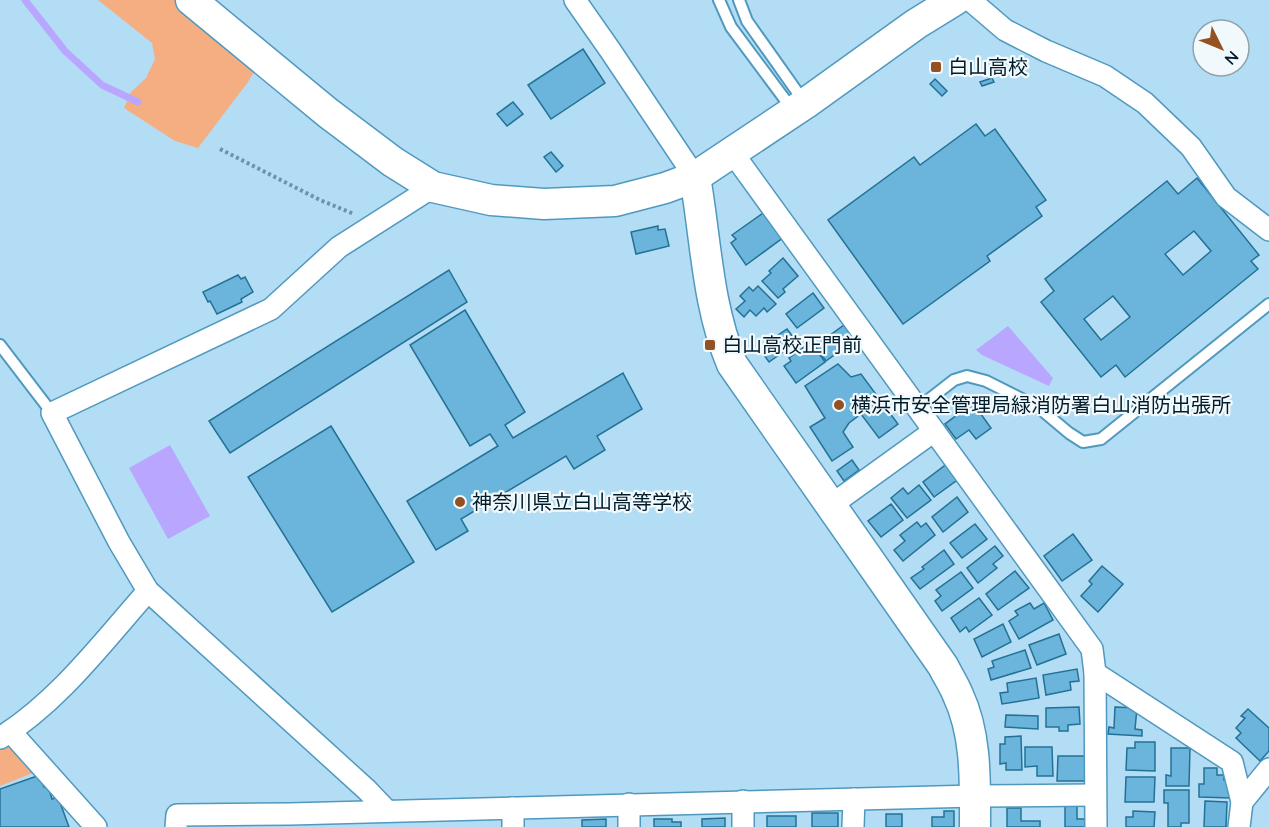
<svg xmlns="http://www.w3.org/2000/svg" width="1269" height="827" font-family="Quicksand,'Noto Sans JP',sans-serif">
	<rect width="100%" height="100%" fill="#b3ddf5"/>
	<g fill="#f4ae82">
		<polygon points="98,0 181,0 259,63 248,82 198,148 175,141 124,108 131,92 146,78 155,59 152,43"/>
		<polygon points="6,739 38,771 0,786 0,743"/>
	</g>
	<g fill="#b9a7ff">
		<polygon points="1008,326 1053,378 1049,386 982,355 976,350"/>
		<polygon points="170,445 210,516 168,539 129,468"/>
	</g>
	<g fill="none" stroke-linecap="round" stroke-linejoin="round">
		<polyline stroke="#b9a7ff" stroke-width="7" points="25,0 65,51 102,85 138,102"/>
	</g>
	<g fill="#6bb4db" stroke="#237194" stroke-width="1.5" fill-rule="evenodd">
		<polygon points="583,49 605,83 551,119 528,85"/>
		<polygon points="992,78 994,82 982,86 980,82"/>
		<polygon points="935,79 947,91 942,96 930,84"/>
		<polygon points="513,102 523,114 507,126 497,114"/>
		<polygon points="976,124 985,136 995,129 1046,200 1036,207 1042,216 987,256 990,261 903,324 828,220 914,157 920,165"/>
		<polygon points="551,152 563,166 556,172 544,157"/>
		<path d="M 1197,178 L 1259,255 L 1251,261 L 1258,269 L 1125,377 L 1116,365 L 1101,377 L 1041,302 L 1054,291 L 1045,279 L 1167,181 L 1178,194 ZM 1194,231 L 1211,251 L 1183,275 L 1165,254 ZM 1113,296 L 1130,317 L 1101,340 L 1084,319 Z"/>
		<polygon points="766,211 784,237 746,265 731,243 736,239 732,235"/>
		<polygon points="658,226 658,230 665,229 669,246 636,254 631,232"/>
		<polygon points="783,258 798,276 783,289 785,292 778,298 762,281 771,273 769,271"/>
		<polygon points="449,270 467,302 230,453 209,421"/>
		<polygon points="238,275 241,279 245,277 253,292 241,299 242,302 217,314 210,301 208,302 203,292"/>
		<polygon points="758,286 776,304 767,312 764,308 756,316 750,310 744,317 736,309 745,301 740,296 749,287 753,291"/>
		<polygon points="813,293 824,308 797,328 786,314"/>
		<polygon points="465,310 525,412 505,425 513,438 623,373 642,409 597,436 605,450 574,469 566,456 461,519 468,531 436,550 407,501 498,446 490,434 470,446 410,345"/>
		<polygon points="844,325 855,340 826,361 815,346"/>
		<polygon points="787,329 797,342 769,362 759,348"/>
		<polygon points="811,342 825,362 796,383 784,366 791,361 789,358"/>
		<polygon points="838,364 851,377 861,374 898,424 879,438 861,414 849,423 843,432 853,447 832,461 810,427 825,418 805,386"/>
		<polygon points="973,403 991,428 976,439 969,430 956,439 945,424"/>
		<polygon points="331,426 414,562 332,612 248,477"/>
		<polygon points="852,460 859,470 844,481 837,471"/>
		<polygon points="948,463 960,478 934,497 923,482"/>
		<polygon points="919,485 931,500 907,518 891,498 903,488 908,494"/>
		<polygon points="957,497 968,512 943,532 932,517"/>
		<polygon points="891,504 903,520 881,537 868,521"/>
		<polygon points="917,522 921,527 926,523 935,535 903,561 894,550 905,541 900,535"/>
		<polygon points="975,524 987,539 962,558 950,543"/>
		<polygon points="1073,534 1092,560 1062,581 1044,556"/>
		<polygon points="995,546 1003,556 993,564 997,568 978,583 967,568"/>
		<polygon points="944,550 954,564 920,589 911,578 924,569 922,567"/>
		<polygon points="1102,566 1123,584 1098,612 1081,596 1092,584 1089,581"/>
		<polygon points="1015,571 1029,588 998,610 986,594"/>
		<polygon points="961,572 973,588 942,611 935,601 941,596 936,590"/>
		<polygon points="979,598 992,615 969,632 966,627 960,632 951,618"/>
		<polygon points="1030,603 1034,609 1044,603 1053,620 1019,639 1009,621 1018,615 1015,611"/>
		<polygon points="1003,624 1011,642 982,657 974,639"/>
		<polygon points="1059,634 1066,654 1037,665 1029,645"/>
		<polygon points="1025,650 1031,668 991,680 988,669 994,667 992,661"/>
		<polygon points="1077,669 1079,681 1070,682 1071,690 1046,695 1043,675"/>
		<polygon points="1036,678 1039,698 1002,704 1000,693 1008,692 1007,683"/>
		<polygon points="1079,707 1080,724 1068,725 1068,731 1059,731 1059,727 1046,727 1046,708"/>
		<polygon points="1115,707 1137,708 1135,729 1142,730 1142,736 1108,734 1109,727 1114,728"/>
		<polygon points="1248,709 1269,728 1269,751 1260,761 1236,738 1241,733 1236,728 1245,718 1241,716"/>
		<polygon points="1006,715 1038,716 1038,729 1005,727"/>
		<polygon points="1021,736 1022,770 1006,770 1006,763 1000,764 1000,744 1005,744 1005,737"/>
		<polygon points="1135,742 1155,742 1155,771 1126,770 1127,748 1135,748"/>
		<polygon points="1025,747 1052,747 1053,776 1037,776 1037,766 1025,767"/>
		<polygon points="1171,748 1190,748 1189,786 1166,786 1166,775 1171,776"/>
		<polygon points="1058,756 1086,756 1085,781 1057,781"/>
		<polygon points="1204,768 1217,768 1217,775 1224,775 1224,780 1231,780 1231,798 1199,797 1199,784 1204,784"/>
		<polygon points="40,775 44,787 48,786 52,799 58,797 69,827 0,827 0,789"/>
		<polygon points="1126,777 1155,777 1154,802 1125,802"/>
		<polygon points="1164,790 1189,790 1189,823 1181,823 1181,827 1168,827 1168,803 1164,803"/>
		<polygon points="1205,801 1227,802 1226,827 1204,827"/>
		<polygon points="1065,804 1077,804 1077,819 1085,819 1085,827 1065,827"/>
		<polygon points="1007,808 1021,808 1021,821 1040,821 1040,827 1007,827"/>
		<polygon points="944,811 954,811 954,827 932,827 932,817 944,817"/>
		<polygon points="1133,811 1155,812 1154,827 1126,827 1126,817 1133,817"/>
		<rect x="812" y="813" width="26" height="14"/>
		<rect x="886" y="814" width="16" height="13"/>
		<rect x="767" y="816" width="29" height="11"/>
		<polygon points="725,818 725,827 702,827 702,819"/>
		<polygon points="606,819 606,827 582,827 582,820"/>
		<polygon points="654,819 672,819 672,822 681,822 681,827 654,827"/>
	</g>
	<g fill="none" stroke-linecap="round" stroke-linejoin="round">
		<defs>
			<g id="lane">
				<polyline points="719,0 731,27 792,109"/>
				<polyline points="739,0 747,21 805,103"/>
				<polyline points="0,345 52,413"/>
				<polyline points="918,408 954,380 967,376 986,381 1038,407 1069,433 1083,442 1101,439 1269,304"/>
			</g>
			<g id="street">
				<polyline points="575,0 610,50 695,177"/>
				<polyline points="970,0 1005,30 1046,51 1105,76 1145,103 1191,147 1226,197 1269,230"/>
				<polyline points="732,152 1092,649 1095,673 1096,827"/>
				<polyline points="830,506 934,431"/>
				<polyline points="1095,673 1232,762 1242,802 1239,827"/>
				<polyline points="10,731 96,827"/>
				<path d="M 0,738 C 59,701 102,643 148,591"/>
				<polyline points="1242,802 1269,769"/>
				<polyline points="387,811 367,790 148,591 119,542 52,413 271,309 339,247 433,187"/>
				<polyline points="176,827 177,815 290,814 975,796 1095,795"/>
				<polyline points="513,827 513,808"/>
				<polyline points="629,827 629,804"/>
				<polyline points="743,827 743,801"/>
				<polyline points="853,827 854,799"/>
			</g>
			<g id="secondary">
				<polyline points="191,0 328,113 393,162 433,187 491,200 544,204 615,201 665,188 695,177 806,103 916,24 955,0"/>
				<path d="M 695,177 C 706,240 707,304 732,364 L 943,666 C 948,676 954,685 958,695 C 977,735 975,783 975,827"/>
			</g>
		</defs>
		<use href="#lane" stroke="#5099be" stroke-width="14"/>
		<use href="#street" stroke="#5099be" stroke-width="24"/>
		<use href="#secondary" stroke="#5099be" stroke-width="33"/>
		<polyline stroke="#6e92a6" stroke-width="4" stroke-dasharray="3 3" stroke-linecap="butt" points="220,149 320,200 354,214"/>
		<use href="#lane" stroke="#fff" stroke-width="10"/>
		<use href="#street" stroke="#fff" stroke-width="21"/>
		<use href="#secondary" stroke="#fff" stroke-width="30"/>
	</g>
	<g fill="#945121" stroke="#f2f9fd" stroke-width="2">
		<rect x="930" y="61" width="12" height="12" rx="3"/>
		<rect x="704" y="339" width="12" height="12" rx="3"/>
		<circle cx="839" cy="405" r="6"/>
		<circle cx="460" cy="502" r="6"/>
	</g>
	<g text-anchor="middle" stroke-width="4.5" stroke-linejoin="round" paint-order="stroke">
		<g font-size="20" fill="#001b2a" stroke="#f2f9fd" text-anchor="start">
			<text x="948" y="74">白山高校</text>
			<text x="722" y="352">白山高校正門前</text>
			<text x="851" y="412">横浜市安全管理局緑消防署白山消防出張所</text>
			<text x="472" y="509">神奈川県立白山高等学校</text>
		</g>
	</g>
	<g transform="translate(1221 48) rotate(133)"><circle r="28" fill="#f2f9fd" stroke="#91a0a9" stroke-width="1.5"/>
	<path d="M0-4.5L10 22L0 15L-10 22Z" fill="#945121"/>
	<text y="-9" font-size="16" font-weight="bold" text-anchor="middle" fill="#001b2a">N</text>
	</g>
</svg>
